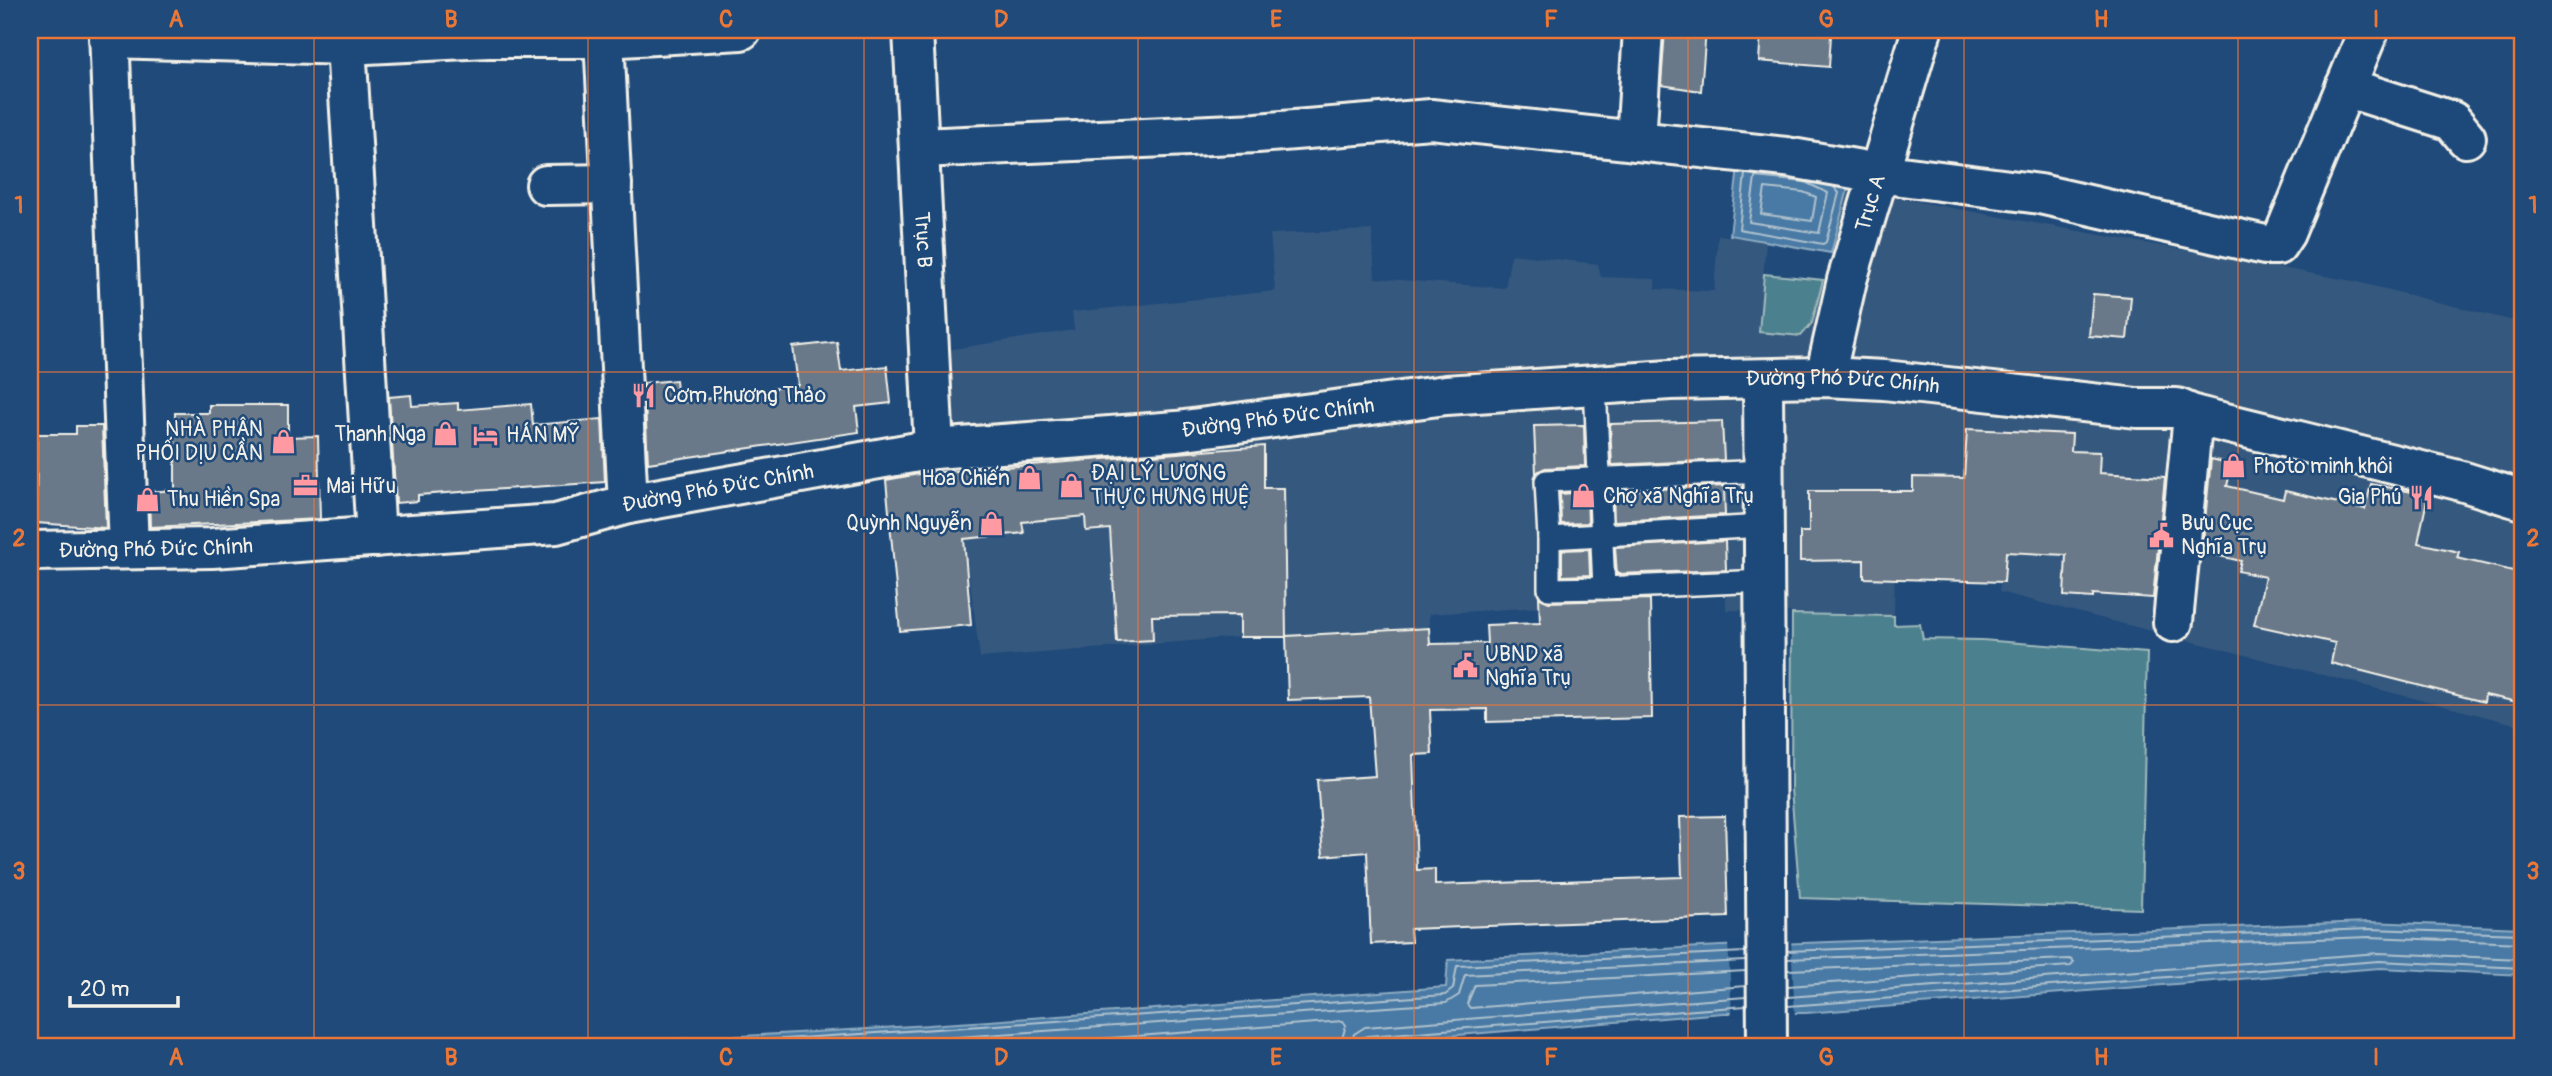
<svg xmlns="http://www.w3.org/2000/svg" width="2552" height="1076" font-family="Pangolin,sans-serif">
	<rect width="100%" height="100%" fill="#1f4a7a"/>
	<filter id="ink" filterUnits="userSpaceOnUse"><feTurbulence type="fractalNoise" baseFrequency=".0143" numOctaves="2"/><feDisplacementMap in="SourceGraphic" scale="14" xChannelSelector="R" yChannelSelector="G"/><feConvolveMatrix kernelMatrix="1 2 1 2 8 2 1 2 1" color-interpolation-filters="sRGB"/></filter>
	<g filter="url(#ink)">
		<polygon fill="#35587e" points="1848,189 2353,281 2522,323 2522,726 1999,592 2008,505 1896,503 1894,616 1726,610 1726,588 1540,592 1540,607 1429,614 1429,628 1240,637 980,658 940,351 1074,330 1072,312 1275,291 1270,234 1372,230 1375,278 1505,288 1511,254 1598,264 1601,277 1655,279 1655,289 1714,291 1718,235 1766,241 1759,332 1812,323"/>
		<g fill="#4b818e" stroke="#a0b9bb" stroke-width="2">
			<polygon points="1764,274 1823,280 1812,323 1801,336 1759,332"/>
			<polygon points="1792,614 1894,616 1894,625 1920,624 1923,639 1982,640 2147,653 2141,909 1800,898 1791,789"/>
		</g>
		<g fill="#487aa5" stroke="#8daac0" stroke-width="2">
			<polygon points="1739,159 1832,175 1848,189 1831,253 1730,235"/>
			<path d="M 2369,922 L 2522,928 L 2522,975 L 2380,968 L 1806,1013 L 1723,1013 L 1326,1046 L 421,1046 C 763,1043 1105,1012 1446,987 L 1448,960 L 1721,946 Z"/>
		</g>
		<polygon fill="#1f4a7a" points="1791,940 1795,1016 1732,1016 1728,942"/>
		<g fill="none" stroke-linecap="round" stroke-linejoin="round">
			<g stroke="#afc1cd" stroke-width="2">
				<polyline points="1745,174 1739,229 1823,244 1826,242 1839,193 1834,187"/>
				<polygon points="1755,177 1805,182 1828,193 1819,233 1749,222"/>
				<polygon points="1765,188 1803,192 1816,197 1812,221 1761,214"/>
				<polyline points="1787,951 2369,929 2522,934"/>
				<polyline points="1787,959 2369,937 2522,943"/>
				<polyline points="1788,970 2070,959 2074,962 2071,966 1788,986"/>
				<polyline points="1746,971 1475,985 1467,1004 1470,1008 1746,986"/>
				<polyline points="1788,997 2379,953 2522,959"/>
				<polyline points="1788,1006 2379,961 2522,968"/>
				<polyline points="681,1046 1445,995 1453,989 1457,966 1745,952"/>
				<polyline points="827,1046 1446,1003 1459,995 1465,975 1745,961"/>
				<polyline points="1001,1046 1343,1021 1346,1025 1340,1046"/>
				<polyline points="1350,1046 1354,1034 1365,1027 1746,997"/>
				<polyline points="1359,1046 1361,1039 1367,1036 1746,1006"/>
			</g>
		</g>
		<g fill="#697989" stroke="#f4f1e8" stroke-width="2">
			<polygon points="1665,30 1706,30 1701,91 1661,85"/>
			<polygon points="1761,30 1814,30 1814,33 1831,35 1829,67 1759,61"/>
			<polygon points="2093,294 2131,297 2127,339 2089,336"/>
			<polygon points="837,342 841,371 887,366 891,403 856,407 859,432 648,463 644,383 676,380 678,403 798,385 793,347"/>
			<polygon points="411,395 412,406 458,403 458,410 531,404 533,425 602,419 605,482 418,495 418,501 396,503 389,397"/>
			<polygon points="209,405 288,405 288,437 318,436 320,519 150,527 149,492 175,490 175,413 209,413"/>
			<polygon points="1722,421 1724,460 1612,465 1610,424"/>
			<polygon points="1584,425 1585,466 1545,468 1536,473 1534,426"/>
			<polygon points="76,426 102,426 106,528 36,523 37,434 76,434"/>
			<polygon points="1967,429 2072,434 2071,451 2100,452 2099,473 2165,477 2153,598 2093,594 2093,598 2064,596 2066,555 2006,552 2004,582 1864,578 1864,560 1800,561 1800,532 1809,532 1809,491 1913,491 1913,477 1964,478"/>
			<polygon points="1264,446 1264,488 1284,488 1286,637 1240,637 1240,615 1152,616 1153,640 1117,642 1110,529 1086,531 1085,516 1022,522 1024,533 964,539 971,625 900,631 886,480 919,474"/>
			<polygon points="2211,459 2232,464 2227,486 2283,499 2285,491 2365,509 2371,484 2428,495 2418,543 2459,552 2457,558 2522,573 2522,703 2485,695 2484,702 2331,663 2335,643 2254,625 2265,577 2238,571 2241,561 2202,552"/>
			<polygon points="1724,486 1725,515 1614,521 1613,491"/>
			<polygon points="1587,492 1588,523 1561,524 1560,494"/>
			<polygon points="1725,541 1726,570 1617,574 1615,547"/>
			<polygon points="1589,549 1590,575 1562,576 1562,550"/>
			<polygon points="1539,597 1549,602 1650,599 1652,718 1487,722 1487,709 1430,710 1432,754 1413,755 1417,870 1435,869 1435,885 1682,877 1680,817 1725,816 1728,917 1410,929 1411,942 1371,944 1367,852 1323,856 1317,780 1375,776 1369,697 1288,700 1286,636 1429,628 1430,644 1487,643 1486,625 1540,623"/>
		</g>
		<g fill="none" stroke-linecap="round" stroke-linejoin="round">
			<defs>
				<g id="lane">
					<polyline points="1595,385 1604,588 1764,581"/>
					<polyline points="1764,526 1549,538 1546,481 1764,471"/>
					<polyline points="1549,538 1549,589 1604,588"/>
				</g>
				<g id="street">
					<polyline points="109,30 129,549"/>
					<path id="s1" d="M 913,30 L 934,449"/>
					<polyline points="109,38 346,45 488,38 604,38 741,30"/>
					<polyline points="604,38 628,504"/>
					<polyline points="346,45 376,537"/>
					<polyline points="2345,87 2452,121 2466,138"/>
					<polyline points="1636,141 1643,30"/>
					<polyline points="920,148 1257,133 1431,119 1786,157 1878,173 2040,194 2265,245 2277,245 2285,233 2369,30"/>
					<polyline points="546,185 612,184"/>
					<path id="s2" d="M 1825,377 L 1847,280 L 1922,30"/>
					<polyline points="2173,622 2193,415"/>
				</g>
				<g id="secondary">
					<polyline points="1763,380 1767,1046"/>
					<path id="s3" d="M 30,551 L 212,548 L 556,524 L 628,504 L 934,449 L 1177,431 L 1446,395 L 1670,380 L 1825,377 L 1884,380 L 2137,408 L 2177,408 L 2193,415 L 2458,480 L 2522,500"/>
				</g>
			</defs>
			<use href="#lane" stroke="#f4f1e8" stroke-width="26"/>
			<use href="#street" stroke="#f4f1e8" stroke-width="44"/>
			<use href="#secondary" stroke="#f4f1e8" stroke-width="44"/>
			<use href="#lane" stroke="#1f4a7a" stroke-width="21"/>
			<use href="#street" stroke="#1f4a7a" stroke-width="38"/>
			<use href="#secondary" stroke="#1f4a7a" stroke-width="38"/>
		</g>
	</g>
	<path fill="none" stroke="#ea7738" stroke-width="2" stroke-opacity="0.55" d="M 314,30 L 314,1046M 588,30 L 588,1046M 864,30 L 864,1046M 1138,30 L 1138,1046M 1414,30 L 1414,1046M 1688,30 L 1688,1046M 1964,30 L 1964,1046M 2238,30 L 2238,1046M 30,372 L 2522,372M 30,705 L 2522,705"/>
	<defs>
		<symbol id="restaurant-bare" viewBox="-9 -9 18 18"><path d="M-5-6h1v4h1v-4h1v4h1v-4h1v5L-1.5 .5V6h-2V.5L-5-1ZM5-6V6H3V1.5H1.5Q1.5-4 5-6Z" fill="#ff9aa2" stroke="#1f4a7a" stroke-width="2.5" paint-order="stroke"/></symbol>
		<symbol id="shop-bare" viewBox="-9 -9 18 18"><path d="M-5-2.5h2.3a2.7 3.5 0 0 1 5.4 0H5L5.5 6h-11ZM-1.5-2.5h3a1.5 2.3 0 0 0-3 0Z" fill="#ff9aa2" stroke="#1f4a7a" stroke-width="2.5" paint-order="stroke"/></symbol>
		<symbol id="hotel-bare" viewBox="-9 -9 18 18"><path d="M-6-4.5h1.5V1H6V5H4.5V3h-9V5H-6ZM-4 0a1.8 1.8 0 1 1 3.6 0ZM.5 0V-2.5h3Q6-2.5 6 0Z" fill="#ff9aa2" stroke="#1f4a7a" stroke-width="2.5" paint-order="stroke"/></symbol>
		<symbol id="office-bare" viewBox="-9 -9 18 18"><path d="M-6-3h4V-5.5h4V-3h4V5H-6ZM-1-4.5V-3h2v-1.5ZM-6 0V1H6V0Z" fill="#ff9aa2" stroke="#1f4a7a" stroke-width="2.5" paint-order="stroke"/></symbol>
		<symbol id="civic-bare" viewBox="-9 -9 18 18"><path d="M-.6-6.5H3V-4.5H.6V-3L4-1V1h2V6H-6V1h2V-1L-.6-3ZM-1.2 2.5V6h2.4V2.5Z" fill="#ff9aa2" stroke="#1f4a7a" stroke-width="2.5" paint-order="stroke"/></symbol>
	</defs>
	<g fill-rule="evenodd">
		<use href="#restaurant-bare" x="626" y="378" width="35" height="35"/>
		<use href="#shop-bare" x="428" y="416" width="35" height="35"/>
		<use href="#hotel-bare" x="468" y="418" width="35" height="35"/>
		<use href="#shop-bare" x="266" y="424" width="35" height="35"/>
		<use href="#shop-bare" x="2216" y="448" width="35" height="35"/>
		<use href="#shop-bare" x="1012" y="460" width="35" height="35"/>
		<use href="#shop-bare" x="1054" y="468" width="35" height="35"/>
		<use href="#office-bare" x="288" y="468" width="35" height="35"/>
		<use href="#shop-bare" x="1566" y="478" width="35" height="35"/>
		<use href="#restaurant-bare" x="2404" y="480" width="35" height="35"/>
		<use href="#shop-bare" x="130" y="482" width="35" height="35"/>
		<use href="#shop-bare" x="974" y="506" width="35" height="35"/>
		<use href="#civic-bare" x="2144" y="518" width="35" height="35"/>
		<use href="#civic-bare" x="1448" y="648" width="35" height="35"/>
	</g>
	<g text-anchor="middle" stroke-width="5" stroke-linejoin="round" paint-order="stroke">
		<g font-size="21" fill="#f4f1e8" stroke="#1f4a7a">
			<text dy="7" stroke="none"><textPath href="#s2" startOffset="180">Trục A</textPath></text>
			<text dy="7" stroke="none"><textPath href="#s1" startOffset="210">Trục B</textPath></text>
			<text dy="7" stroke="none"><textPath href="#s3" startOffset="1825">Đường Phó Đức Chính</textPath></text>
			<text dy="7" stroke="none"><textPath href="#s3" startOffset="1258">Đường Phó Đức Chính</textPath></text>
			<text dy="7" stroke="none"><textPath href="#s3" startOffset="693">Đường Phó Đức Chính</textPath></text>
			<text dy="7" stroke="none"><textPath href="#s3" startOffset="126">Đường Phó Đức Chính</textPath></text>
		</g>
		<g font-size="21" fill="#f4f1e8" stroke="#1f4a7a" text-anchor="start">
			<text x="664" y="402">Cơm Phương Thảo</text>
			<text x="263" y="436" text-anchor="end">NHÀ PHÂN<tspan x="263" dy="24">PHỐI DỊU CẦN</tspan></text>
			<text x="426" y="441" text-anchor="end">Thanh Nga</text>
			<text x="506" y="442">HÁN MỸ</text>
			<text x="2253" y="473">Photo minh khôi</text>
			<text x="1091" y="480">ĐẠI LÝ LƯƠNG<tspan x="1091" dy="24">THỰC HƯNG HUỆ</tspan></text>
			<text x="1010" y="485" text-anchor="end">Hoa Chiến</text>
			<text x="326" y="493">Mai Hữu</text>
			<text x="1603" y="503">Chợ xã Nghĩa Trụ</text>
			<text x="2402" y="504" text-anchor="end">Gia Phú</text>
			<text x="167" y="506">Thu Hiền Spa</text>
			<text x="972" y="530" text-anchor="end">Quỳnh Nguyễn</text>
			<text x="2181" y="530">Bưu Cục<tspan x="2181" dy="24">Nghĩa Trụ</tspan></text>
			<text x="1485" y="661">UBND xã<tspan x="1485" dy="24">Nghĩa Trụ</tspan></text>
		</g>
	</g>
	<rect width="2552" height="1076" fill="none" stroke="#1f4a7a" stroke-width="77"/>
	<path d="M70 996v10h108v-10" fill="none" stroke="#f4f1e8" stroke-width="3.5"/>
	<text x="80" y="996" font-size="21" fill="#f4f1e8" stroke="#1f4a7a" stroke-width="5" paint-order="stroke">20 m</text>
	<rect x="38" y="38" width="2476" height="1000" fill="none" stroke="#ea7738" stroke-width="2.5"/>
	<g font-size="23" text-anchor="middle" font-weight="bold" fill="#ea7738">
		<text x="176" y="27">A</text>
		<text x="451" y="27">B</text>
		<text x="726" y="27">C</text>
		<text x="1001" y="27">D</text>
		<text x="1276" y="27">E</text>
		<text x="1551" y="27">F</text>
		<text x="1826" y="27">G</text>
		<text x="2101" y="27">H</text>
		<text x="2376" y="27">I</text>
		<text x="19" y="213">1</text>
		<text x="2533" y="213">1</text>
		<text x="19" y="546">2</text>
		<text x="2533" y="546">2</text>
		<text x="19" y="879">3</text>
		<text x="2533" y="879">3</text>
		<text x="176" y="1065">A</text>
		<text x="451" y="1065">B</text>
		<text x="726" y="1065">C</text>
		<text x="1001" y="1065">D</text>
		<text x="1276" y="1065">E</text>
		<text x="1551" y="1065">F</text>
		<text x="1826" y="1065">G</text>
		<text x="2101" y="1065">H</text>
		<text x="2376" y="1065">I</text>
	</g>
</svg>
